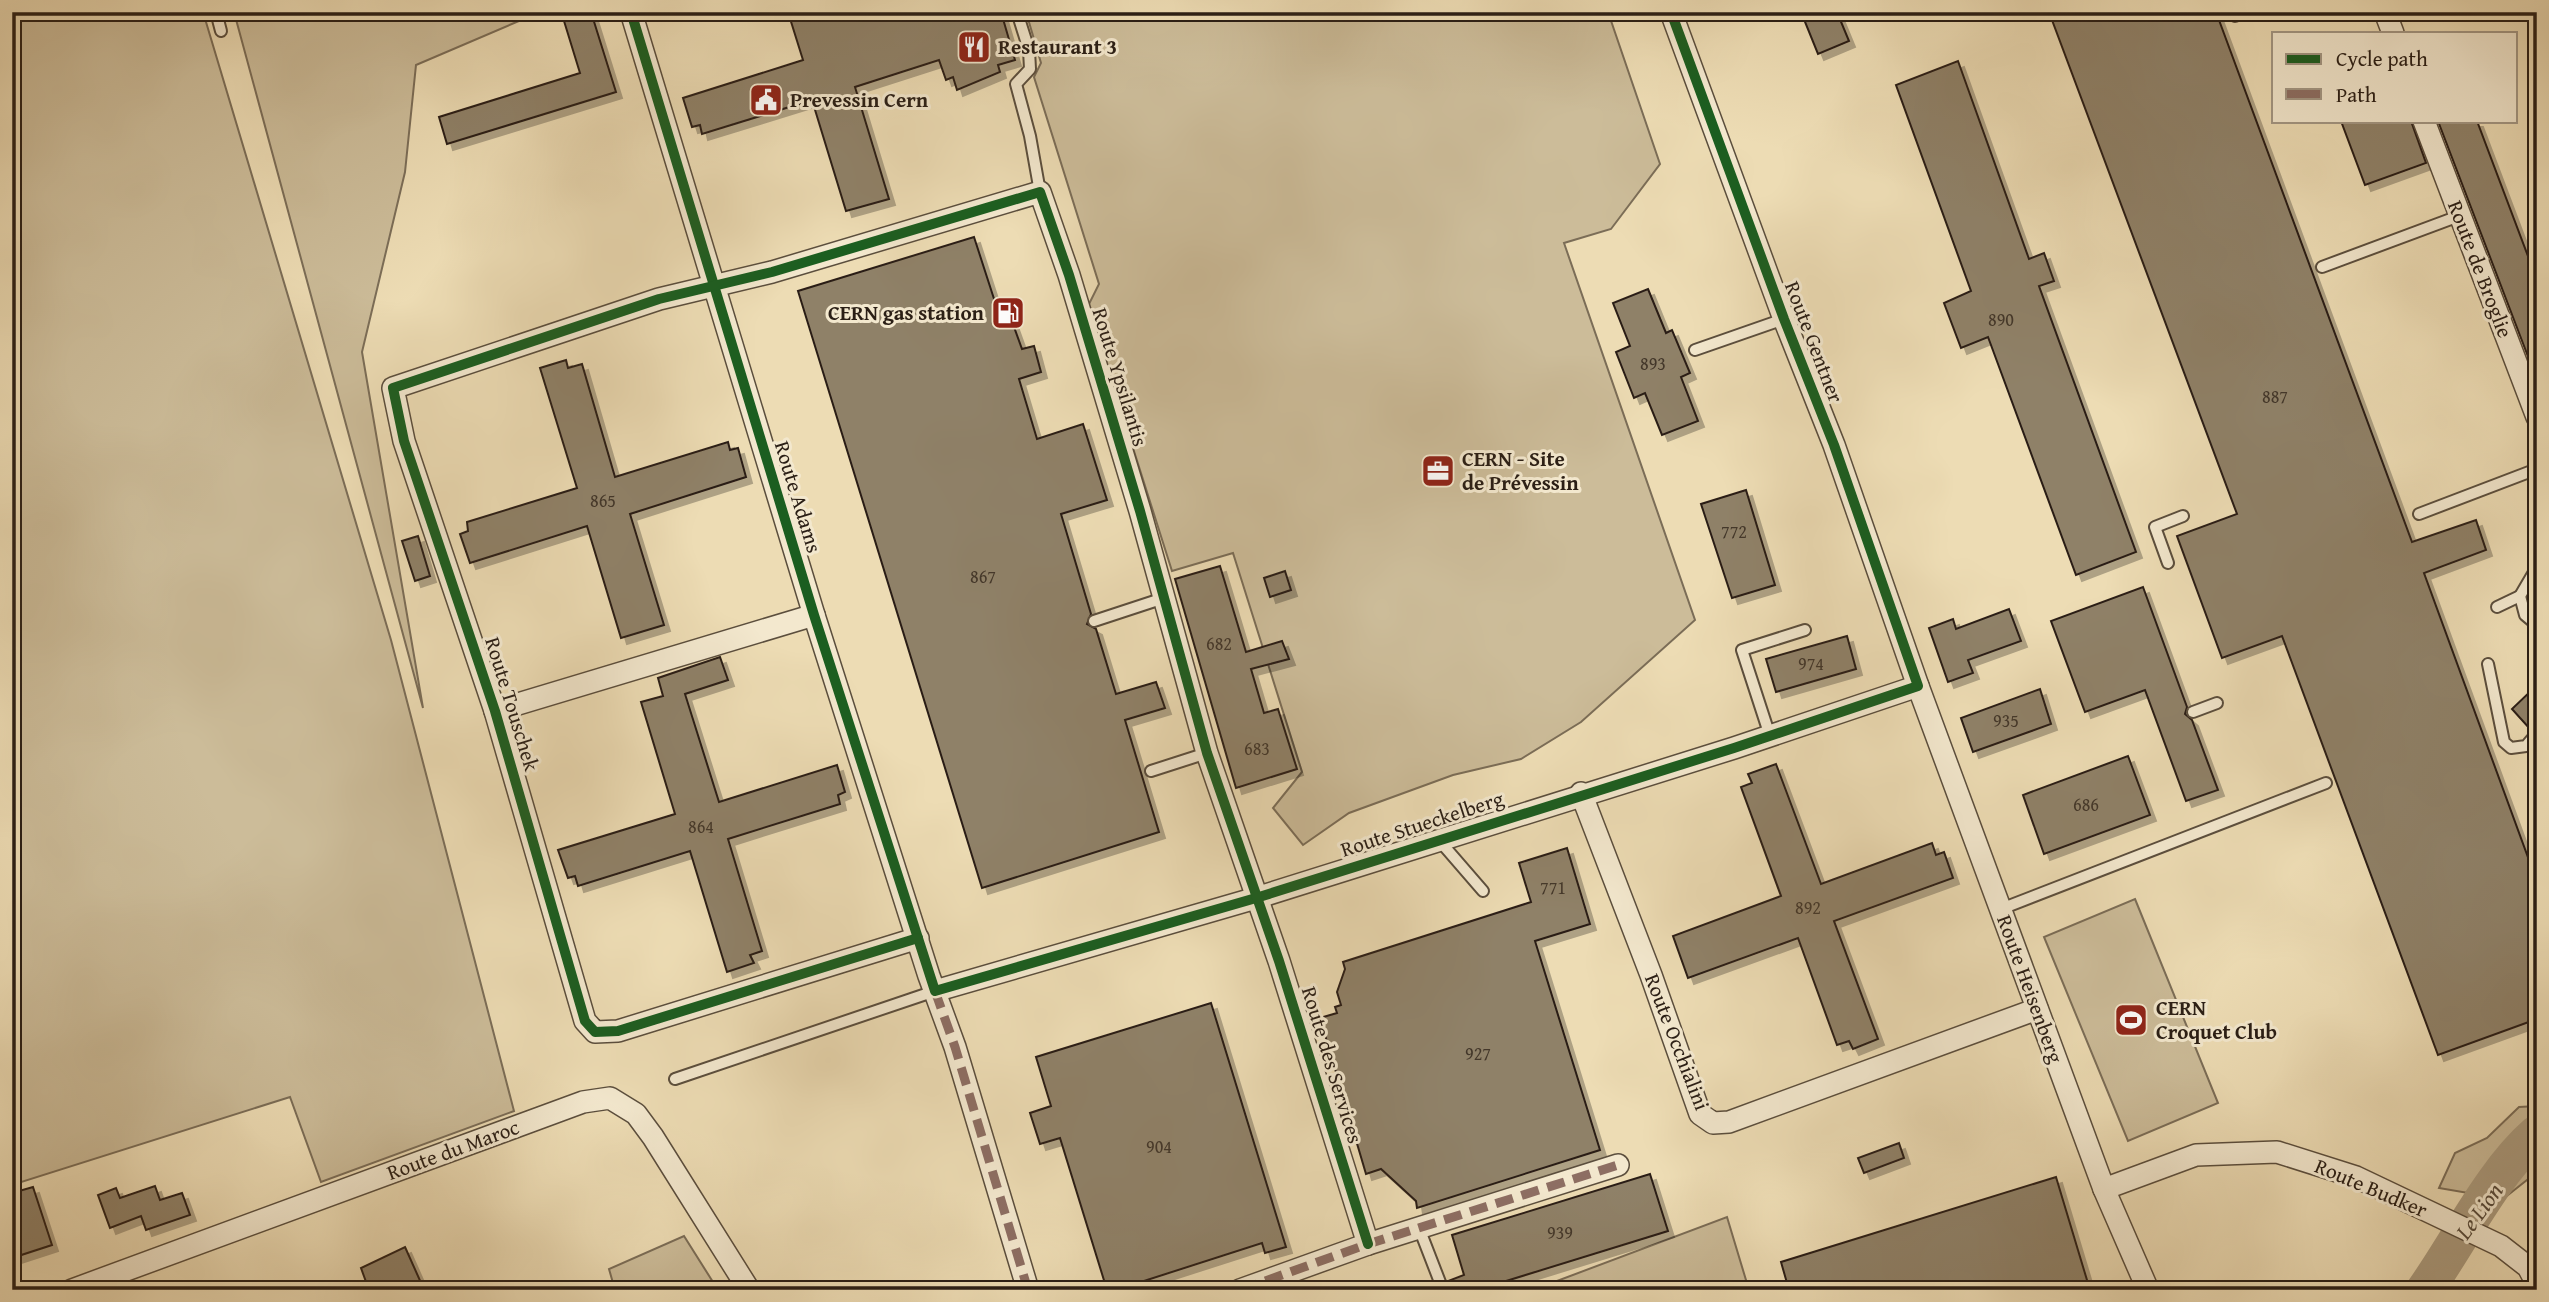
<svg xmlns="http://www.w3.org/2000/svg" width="2549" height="1302" font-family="'Gentium Book Plus',serif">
	<defs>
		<filter id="shadow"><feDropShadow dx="6" dy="6" stdDeviation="0" flood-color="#0004"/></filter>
	</defs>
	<rect width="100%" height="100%" fill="#eddcb4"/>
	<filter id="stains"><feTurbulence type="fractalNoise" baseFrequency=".00286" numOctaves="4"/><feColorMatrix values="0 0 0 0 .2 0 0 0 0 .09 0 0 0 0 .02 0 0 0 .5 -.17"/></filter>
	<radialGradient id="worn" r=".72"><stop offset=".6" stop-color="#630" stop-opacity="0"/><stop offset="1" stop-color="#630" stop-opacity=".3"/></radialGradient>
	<g fill="#ccbc99" stroke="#7b6d57" stroke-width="2">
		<polygon points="12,12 203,12 391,640 514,1111 321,1182 290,1097 12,1185"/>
		<polygon points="234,12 540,12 416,65 405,172 362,352 423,708"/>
		<polygon points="1026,12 1608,12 1660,164 1611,229 1564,243 1695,620 1581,722 1521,759 1453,775 1349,813 1303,845 1273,808 1302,772 1233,553 1172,571 1088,306 1099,284 1034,77 1041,63"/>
		<polygon points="2135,899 2218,1103 2128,1141 2044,937"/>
		<polygon points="2537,1106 2537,1172 2503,1199 2439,1188 2455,1153 2487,1138 2519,1107"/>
		<polygon points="1727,1217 1749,1290 1533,1290"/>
		<polygon points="684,1236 718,1290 615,1290 609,1269"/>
	</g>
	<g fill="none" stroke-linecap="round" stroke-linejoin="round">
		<path stroke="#ab9b7e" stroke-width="38" d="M 2425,1290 C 2459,1242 2493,1172 2537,1134"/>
	</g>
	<g fill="#8f8168" stroke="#2a1e15" stroke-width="2" filter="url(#shadow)">
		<polygon points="591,12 616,92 447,144 439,117 580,73 564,21"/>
		<polygon points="788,12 1001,12 1015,60 998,65 1000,72 957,90 953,77 946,80 939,60 855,87 889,199 846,211 812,100 702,134 700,125 692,127 683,98 803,60"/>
		<polygon points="1801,12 1837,12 1849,41 1818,54"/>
		<polygon points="2049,12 2216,12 2412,542 2476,520 2486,550 2424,573 2537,882 2537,1019 2438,1055 2282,636 2222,658 2177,536 2237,514"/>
		<polygon points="1958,61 2029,259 2044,253 2054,281 2039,286 2136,552 2076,575 1988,337 1961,348 1944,303 1971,291 1896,85"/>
		<polygon points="2341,121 2411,121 2426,163 2365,185"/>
		<polygon points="2438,121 2477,121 2537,280 2537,380"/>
		<polygon points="974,237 996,305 1005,302 1022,349 1034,346 1041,372 1019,379 1037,439 1083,424 1107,500 1061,514 1091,614 1087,624 1096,629 1116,694 1156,682 1165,708 1125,720 1159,832 982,888 798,291"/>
		<polygon points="1648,289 1666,333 1672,330 1690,373 1681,377 1698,421 1662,435 1645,393 1634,398 1616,352 1630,346 1613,303"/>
		<polygon points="566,360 568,368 582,364 615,477 728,442 730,450 738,448 746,477 630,514 664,625 621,638 587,526 470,563 460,534 468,531 467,522 577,488 540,368"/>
		<polygon points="1746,490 1775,585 1732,598 1701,504"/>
		<polygon points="418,536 430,576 415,581 402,541"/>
		<polygon points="1220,566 1246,652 1282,641 1289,659 1251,669 1264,713 1278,709 1297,769 1236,788 1175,579"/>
		<polygon points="1285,571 1291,590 1270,597 1264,578"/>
		<polygon points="2143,587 2187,707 2185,714 2192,720 2218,790 2186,801 2145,690 2085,712 2051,621"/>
		<polygon points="2009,609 2021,641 1968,660 1973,673 1948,682 1929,628 1953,619 1956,629"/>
		<polygon points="1847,636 1856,669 1776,692 1766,659"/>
		<polygon points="720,657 728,680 685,694 719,802 837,765 845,792 838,795 840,804 728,839 762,951 750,955 754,963 727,972 690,851 578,886 575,876 568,878 558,850 675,814 641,702 663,696 658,678"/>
		<polygon points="2537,685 2537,725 2530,729 2512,709"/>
		<polygon points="2040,689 2051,724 1973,752 1961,718"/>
		<polygon points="2128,756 2150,815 2044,854 2023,795"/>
		<polygon points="1776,764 1821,884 1932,843 1936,855 1944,852 1953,878 1834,921 1878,1039 1853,1049 1849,1041 1837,1045 1798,938 1688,978 1673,936 1781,896 1741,787 1752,783 1748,774"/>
		<polygon points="1567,848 1590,924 1535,941 1600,1150 1417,1208 1416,1201 1381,1169 1366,1174 1320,1018 1337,1013 1335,1007 1341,1005 1337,992 1345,969 1343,962 1531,902 1519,863"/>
		<polygon points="1211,1003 1286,1247 1265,1253 1262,1243 1116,1290 1107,1290 1060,1138 1040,1144 1030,1113 1051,1106 1036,1057"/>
		<polygon points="1899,1143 1904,1158 1864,1173 1858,1158"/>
		<polygon points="1650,1174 1668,1231 1477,1290 1451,1290 1448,1281 1464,1275 1452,1235"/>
		<polygon points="2056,1177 2090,1290 1789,1290 1781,1262"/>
		<polygon points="155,1186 160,1200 182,1193 190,1215 146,1230 141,1216 110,1228 98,1195 116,1188 120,1198"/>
		<polygon points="33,1187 52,1245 12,1258 12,1230 20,1228 12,1204 12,1193"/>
		<polygon points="405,1247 422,1285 412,1290 369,1290 361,1268"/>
	</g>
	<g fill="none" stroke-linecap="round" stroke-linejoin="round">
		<defs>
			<g id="lane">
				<polyline points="216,12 221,31"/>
				<polyline points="1017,12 1029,50 1030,69 1016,84 1030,136 1040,192"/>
				<polyline points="2235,16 2246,12"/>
				<polyline points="2322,267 2459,216"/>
				<polyline points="1695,350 1784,319"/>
				<polyline points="2419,514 2537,469"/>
				<polyline points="2168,563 2155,527 2183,516"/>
				<polyline points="2537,567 2520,596 2525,615 2537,625"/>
				<polyline points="2497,607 2520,596"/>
				<polyline points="1094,621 1164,598"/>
				<polyline points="2488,664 2504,742 2511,748 2526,746 2537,733"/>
				<polyline points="2193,712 2217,703"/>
				<polyline points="1770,736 1742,650 1805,630"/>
				<polyline points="1151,771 1207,753"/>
				<polyline points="1438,839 1483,891"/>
				<polyline points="2001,909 2326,783"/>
				<polyline points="675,1079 935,991"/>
				<polyline points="1419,1228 1443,1290"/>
			</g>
			<g id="street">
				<polyline points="631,12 814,615 929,976 955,1047 1028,1290"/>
				<polyline points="1671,12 1784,319 1834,445 1918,686 2104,1189 2148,1290"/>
				<polyline points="2385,12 2393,33"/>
				<polyline points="2424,121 2537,417"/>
				<polyline points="495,711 814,615"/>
				<polyline points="1581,793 1651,975 1700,1114 1713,1123 1729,1122 2037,1009"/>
				<polyline points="918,938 618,1031 595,1032 585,1021 495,711 404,441 393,388 659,299 772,272 1040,192 1069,275 1140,511 1207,753 1279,961 1368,1244"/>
				<polyline points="935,991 1256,898 1734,748 1918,686"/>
				<polyline points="2104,1189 2196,1155 2277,1152 2356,1177 2501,1246 2528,1267 2537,1284"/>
				<polyline points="72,1290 583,1102 610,1098 636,1114 653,1137 749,1290"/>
				<polyline points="1240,1290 1368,1244 1618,1165"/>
			</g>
		</defs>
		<use href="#lane" stroke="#5b4e3d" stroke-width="14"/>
		<use href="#street" stroke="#5b4e3d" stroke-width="24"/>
		<use href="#lane" stroke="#f3e8ce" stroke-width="10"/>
		<use href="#street" stroke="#f3e8ce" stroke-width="21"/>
		<g stroke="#8d6e63" stroke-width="9" stroke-dasharray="18 9" stroke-linecap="butt">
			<polyline points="935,991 955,1047 1028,1290"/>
			<polyline points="1240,1290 1368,1244 1618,1165"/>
		</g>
		<defs>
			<g id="cycleway">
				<polyline points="631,12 814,615 935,991 1256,898 1734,748 1918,686 1834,445 1784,319 1671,12"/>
				<polyline points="918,938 618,1031 595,1032 585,1021 495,711 404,441 393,388 659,299 772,272 1040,192 1069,275 1140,511 1207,753 1279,961 1368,1244"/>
			</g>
		</defs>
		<use href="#cycleway" stroke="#f3e8ce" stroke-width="15"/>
		<use href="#cycleway" stroke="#1b5e20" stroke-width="10"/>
	</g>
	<defs>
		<symbol id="restaurant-square" viewBox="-11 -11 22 22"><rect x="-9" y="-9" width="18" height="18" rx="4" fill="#8f2418" stroke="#f3e8ce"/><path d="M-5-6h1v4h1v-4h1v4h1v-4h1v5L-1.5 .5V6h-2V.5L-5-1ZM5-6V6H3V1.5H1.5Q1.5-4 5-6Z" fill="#fff"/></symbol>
		<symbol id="civic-square" viewBox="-11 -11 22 22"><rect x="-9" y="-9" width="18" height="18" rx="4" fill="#8f2418" stroke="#f3e8ce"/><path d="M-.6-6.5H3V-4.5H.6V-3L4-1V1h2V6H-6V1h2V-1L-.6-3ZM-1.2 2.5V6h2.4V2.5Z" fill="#fff"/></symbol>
		<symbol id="fuel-square" viewBox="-11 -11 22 22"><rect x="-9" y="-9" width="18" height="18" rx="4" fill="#8f2418" stroke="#f3e8ce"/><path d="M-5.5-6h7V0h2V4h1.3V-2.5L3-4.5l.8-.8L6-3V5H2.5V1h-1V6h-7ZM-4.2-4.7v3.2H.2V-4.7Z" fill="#fff"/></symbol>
		<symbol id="office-square" viewBox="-11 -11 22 22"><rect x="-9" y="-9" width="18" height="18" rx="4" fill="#8f2418" stroke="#f3e8ce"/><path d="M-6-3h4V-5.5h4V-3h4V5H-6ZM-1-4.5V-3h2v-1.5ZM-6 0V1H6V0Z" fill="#fff"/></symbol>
		<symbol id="stadium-square" viewBox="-11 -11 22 22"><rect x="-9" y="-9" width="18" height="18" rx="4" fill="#8f2418" stroke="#f3e8ce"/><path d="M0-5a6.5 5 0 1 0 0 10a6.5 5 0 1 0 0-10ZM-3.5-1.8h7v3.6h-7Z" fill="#fff"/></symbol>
	</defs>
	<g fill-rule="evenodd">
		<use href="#restaurant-square" x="955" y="28" width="38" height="38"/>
		<use href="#civic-square" x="747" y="81" width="38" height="38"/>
		<use href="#fuel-square" x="989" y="294" width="38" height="38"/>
		<use href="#office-square" x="1419" y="452" width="38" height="38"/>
		<use href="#stadium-square" x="2112" y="1001" width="38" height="38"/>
	</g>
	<g text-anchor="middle" stroke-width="6" stroke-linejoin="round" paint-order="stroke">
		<g font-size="18" fill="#43372a">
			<text x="2001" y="326">890</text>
			<text x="1653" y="370">893</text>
			<text x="2275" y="403">887</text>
			<text x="603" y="507">865</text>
			<text x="1734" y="538">772</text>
			<text x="983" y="583">867</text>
			<text x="1219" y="650">682</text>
			<text x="1811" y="670">974</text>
			<text x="2006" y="727">935</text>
			<text x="1257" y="755">683</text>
			<text x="2086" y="811">686</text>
			<text x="701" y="833">864</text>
			<text x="1553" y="894">771</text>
			<text x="1808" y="914">892</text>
			<text x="1478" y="1060">927</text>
			<text x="1159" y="1153">904</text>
			<text x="1560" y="1239">939</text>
		</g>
		<g font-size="21" font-weight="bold" fill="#2a1e15" stroke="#f3e8ce" text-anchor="start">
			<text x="998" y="54">Restaurant 3</text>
			<text x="790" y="107">Prevessin Cern</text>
			<text x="984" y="320" text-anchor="end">CERN gas station</text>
			<text x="1462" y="466">CERN - Site<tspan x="1462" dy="24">de Prévessin</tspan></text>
			<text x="2156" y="1015">CERN<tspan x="2156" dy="24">Croquet Club</tspan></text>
		</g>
		<g font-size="21" fill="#2a1e15" stroke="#f3e8ce">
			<text transform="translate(2480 269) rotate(69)" y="7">Route de Broglie</text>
			<text transform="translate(1814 342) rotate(69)" y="7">Route Gentner</text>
			<text transform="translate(1120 377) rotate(73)" y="7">Route Ypsilantis</text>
			<text transform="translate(798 497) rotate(73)" y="7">Route Adams</text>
			<text transform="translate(512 704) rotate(73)" y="7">Route Touschek</text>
			<text transform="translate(1422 824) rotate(-18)" y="7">Route Stueckelberg</text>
			<text transform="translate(2030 989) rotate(70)" y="7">Route Heisenberg</text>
			<text transform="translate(1677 1042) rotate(69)" y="7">Route Occhialini</text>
			<text transform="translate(1332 1065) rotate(73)" y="7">Route des Services</text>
			<text transform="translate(453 1150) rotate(-20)" y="7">Route du Maroc</text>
			<text transform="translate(2371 1188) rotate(23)" y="7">Route Budker</text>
		</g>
		<g font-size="23" font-style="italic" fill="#574a3a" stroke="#f3e8ce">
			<text transform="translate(2479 1211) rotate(-54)" y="8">Le Lion</text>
		</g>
	</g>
	<rect width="2549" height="1302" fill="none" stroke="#eddcb4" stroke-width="42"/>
	<rect x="14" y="14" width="2521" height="1274" fill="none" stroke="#2a1e15" stroke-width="3.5"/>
	<rect x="21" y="21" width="2507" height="1260" fill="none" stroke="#2a1e15" stroke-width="2"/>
	<rect x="2272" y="32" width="245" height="91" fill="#f3e8ce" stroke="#a39784" stroke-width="2"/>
	<rect x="2286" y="54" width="35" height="10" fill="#1b5e20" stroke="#a39784" stroke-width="2"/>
	<text x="2336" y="66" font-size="21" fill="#2a1e15">Cycle path</text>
	<rect x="2286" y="89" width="35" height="10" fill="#8d6e63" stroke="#a39784" stroke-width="2"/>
	<text x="2336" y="102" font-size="21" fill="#2a1e15">Path</text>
	<rect width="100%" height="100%" filter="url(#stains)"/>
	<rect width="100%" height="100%" fill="url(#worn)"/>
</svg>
